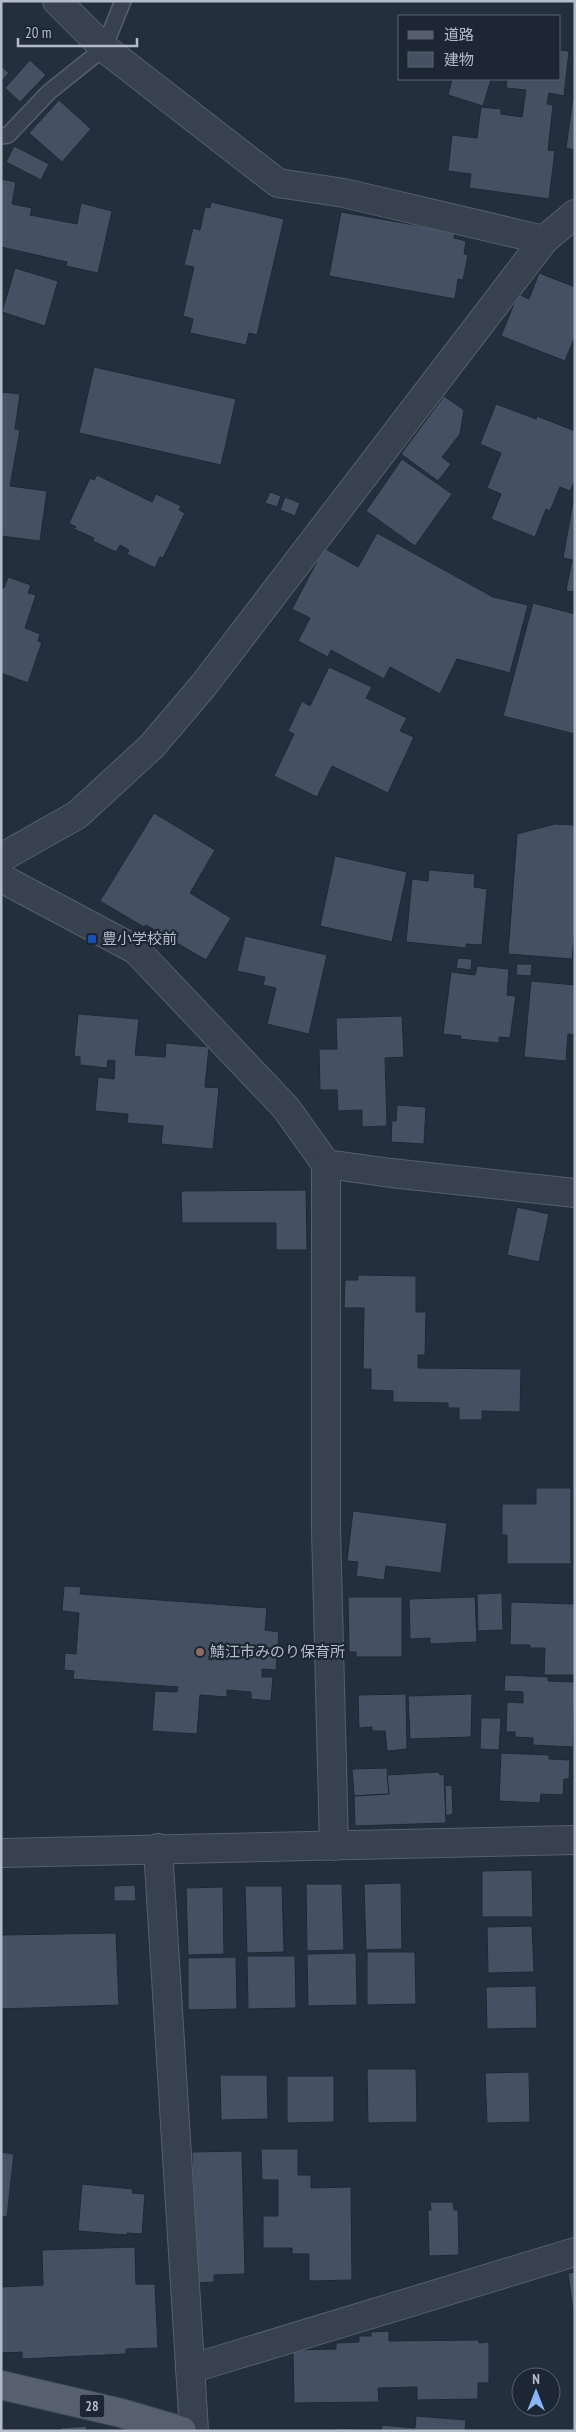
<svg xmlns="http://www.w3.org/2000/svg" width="576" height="2432" font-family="'PT Sans Narrow','Noto Sans JP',sans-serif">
	<rect width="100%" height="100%" fill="#242f3e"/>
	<g fill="#455162" stroke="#1f2835">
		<polygon points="560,50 569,51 564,96 549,93 547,104 553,105 548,150 555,151 549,199 469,188 471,174 448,171 452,135 477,138 481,107 501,109 501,114 522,117 526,90 506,88 507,79 560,79"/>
		<polygon points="30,60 46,75 20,102 5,88"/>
		<polygon points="1,66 9,73 1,82"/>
		<polygon points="452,79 491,79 483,106 448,95"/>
		<polygon points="573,98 575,98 575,150 566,148"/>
		<polygon points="59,100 91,129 62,162 29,133"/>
		<polygon points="14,146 49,164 41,180 6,162"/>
		<polygon points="1,179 16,182 12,204 32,208 30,215 77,224 81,203 112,211 98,273 66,266 67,262 1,247"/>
		<polygon points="211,202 284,219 257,335 249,333 246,345 190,333 193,319 183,316 194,267 184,265 193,228 200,230 205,207 210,208"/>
		<polygon points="341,212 455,232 454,238 466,241 464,254 468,255 463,280 458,279 455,299 329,276"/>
		<polygon points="15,268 58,281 45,326 2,312"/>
		<polygon points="539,273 575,287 575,336 565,361 501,336 518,294 529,299"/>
		<polygon points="94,367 236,399 221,465 79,433"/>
		<polygon points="1,392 20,394 15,429 20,430 10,486 47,491 40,541 1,536"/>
		<polygon points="444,396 464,410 460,434 442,457 451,464 438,481 401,454"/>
		<polygon points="496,404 536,419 537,416 575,431 575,480 570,491 560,487 550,511 546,509 535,537 491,519 501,494 487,488 501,453 480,444"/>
		<polygon points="402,459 452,494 415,546 366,511"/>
		<polygon points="97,475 152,502 156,494 181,506 179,510 185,513 163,558 160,557 155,568 127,554 129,550 120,545 116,552 93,541 94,538 74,529 76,527 69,523 90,478 94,480"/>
		<polygon points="270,492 281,496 277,507 265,503"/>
		<polygon points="574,496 575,496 575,592 566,591 572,560 563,558"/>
		<polygon points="285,497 300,503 295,516 280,510"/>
		<polygon points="377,533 493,597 528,605 510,673 457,659 440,694 390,667 384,679 331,650 328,657 298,641 310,618 292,609 324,548 358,567"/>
		<polygon points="8,577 31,585 28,593 36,595 25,628 40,634 38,641 42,642 28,683 1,673 1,587 4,588"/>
		<polygon points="533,603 575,614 575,734 503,716"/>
		<polygon points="329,667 372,687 366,698 407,718 400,731 414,737 388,793 332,766 317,797 274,776 294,734 288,731 302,701 310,706"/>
		<polygon points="154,813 215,850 190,893 231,918 206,960 146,925 144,927 100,901"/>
		<polygon points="555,824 575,825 575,928 572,959 508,954 517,834"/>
		<polygon points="335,856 407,872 392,942 320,926"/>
		<polygon points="429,870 475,874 474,887 487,889 482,945 466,944 466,948 406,942 412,879 428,881"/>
		<polygon points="245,936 327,955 309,1034 267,1024 276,988 263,985 265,977 237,971"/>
		<polygon points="458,958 472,959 471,970 456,968"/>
		<polygon points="517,964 532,964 531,976 516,975"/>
		<polygon points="477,966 509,969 507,995 516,996 510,1038 499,1037 499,1043 460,1039 461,1036 443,1034 451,972 475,975"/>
		<polygon points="531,981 575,985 575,1035 568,1034 566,1061 524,1057"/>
		<polygon points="78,1014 139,1019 135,1055 165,1057 166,1043 209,1047 205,1087 219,1088 213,1149 161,1144 163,1126 127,1123 128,1114 95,1111 98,1077 114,1079 115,1061 108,1060 107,1068 80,1065 80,1057 74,1056"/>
		<polygon points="402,1016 404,1057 385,1058 387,1126 362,1127 362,1110 338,1111 337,1090 320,1090 319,1049 337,1049 336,1018"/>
		<polygon points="397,1105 426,1107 424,1144 391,1142 392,1121 396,1121"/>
		<polygon points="306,1190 307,1250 276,1250 276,1223 182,1223 181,1191"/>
		<polygon points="517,1207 549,1214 539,1262 507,1255"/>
		<polygon points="358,1275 416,1276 416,1312 426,1312 425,1355 418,1355 418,1368 521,1369 520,1412 482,1411 482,1420 459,1420 459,1408 448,1408 448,1403 393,1402 393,1391 371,1390 371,1369 363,1369 364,1308 344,1308 345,1280 358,1280"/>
		<polygon points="536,1488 571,1488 571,1564 507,1564 507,1535 502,1535 502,1504 536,1504"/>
		<polygon points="353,1511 447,1523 441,1573 386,1566 384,1580 356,1576 358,1562 347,1561"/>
		<polygon points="64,1586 81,1587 80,1594 267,1608 265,1630 279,1632 276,1670 262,1669 262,1677 273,1677 271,1701 251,1699 251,1692 227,1690 227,1697 200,1695 197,1734 152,1731 155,1691 177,1692 178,1687 73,1679 74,1671 64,1670 65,1653 76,1654 79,1613 62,1611"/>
		<polygon points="502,1593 503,1630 478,1631 477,1594"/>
		<polygon points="348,1597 402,1597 402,1657 356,1657 356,1652 349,1652"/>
		<polygon points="475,1597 477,1642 430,1644 430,1638 410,1639 409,1599"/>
		<polygon points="511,1602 575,1604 575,1675 544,1675 545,1648 530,1648 530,1645 510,1645"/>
		<polygon points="505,1675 548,1677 548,1681 575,1682 573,1747 533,1745 533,1738 515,1737 515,1732 506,1732 507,1702 523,1703 523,1692 504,1691"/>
		<polygon points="406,1694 407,1749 387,1751 385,1731 372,1731 372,1727 359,1728 358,1695"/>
		<polygon points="472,1694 471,1737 410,1739 408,1696"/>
		<polygon points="481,1718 501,1718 499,1750 480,1749"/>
		<polygon points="501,1753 549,1755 549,1759 570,1760 569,1779 564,1779 563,1795 541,1794 540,1803 499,1801"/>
		<polygon points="387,1768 389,1794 354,1796 352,1769"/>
		<polygon points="439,1772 440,1775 444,1774 446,1823 355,1826 354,1796 389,1794 387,1775"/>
		<polygon points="445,1785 452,1786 453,1814 446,1816"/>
		<polygon points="532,1870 533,1917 482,1917 482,1871"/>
		<polygon points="401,1883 402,1949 366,1950 364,1884"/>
		<polygon points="306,1884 342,1884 344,1950 307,1951"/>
		<polygon points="135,1885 136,1901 114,1901 114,1886"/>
		<polygon points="245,1886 282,1886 284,1952 247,1953"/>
		<polygon points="223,1887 224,1954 188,1955 186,1888"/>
		<polygon points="532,1926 534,1972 488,1973 487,1927"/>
		<polygon points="116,1933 119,2005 1,2009 1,1935"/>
		<polygon points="367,1952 415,1952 416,2004 367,2005"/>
		<polygon points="356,1953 357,2005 308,2006 307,1954"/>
		<polygon points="247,1956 295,1956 296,2008 248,2009"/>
		<polygon points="236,1957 237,2009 188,2010 188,1958"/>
		<polygon points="536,1986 537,2028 487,2029 486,1987"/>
		<polygon points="367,2069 416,2069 417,2122 368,2123"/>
		<polygon points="529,2072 530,2122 487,2123 485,2073"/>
		<polygon points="220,2075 267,2075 268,2119 221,2120"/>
		<polygon points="287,2076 334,2076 334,2122 287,2123"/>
		<polygon points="261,2149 298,2149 298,2175 311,2175 311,2188 351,2187 352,2280 309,2281 309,2254 292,2254 292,2248 263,2248 263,2216 278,2216 278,2180 262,2180"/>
		<polygon points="242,2151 245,2274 214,2275 214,2282 198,2283 195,2275 192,2152"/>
		<polygon points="1,2152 14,2154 7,2217 1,2216"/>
		<polygon points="82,2184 133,2189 132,2193 145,2194 142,2234 127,2233 127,2235 78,2231"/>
		<polygon points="430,2202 453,2202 454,2210 458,2210 459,2255 429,2256 428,2210 431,2210"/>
		<polygon points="135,2247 136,2284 155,2284 158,2348 126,2349 126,2354 22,2359 22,2352 1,2353 1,2287 43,2285 42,2250"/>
		<polygon points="575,2272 575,2319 574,2319 568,2273"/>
		<polygon points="389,2331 389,2341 479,2340 479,2343 489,2342 489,2383 478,2383 478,2399 417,2400 417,2387 378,2388 379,2402 294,2403 293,2350 336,2349 336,2343 359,2342 359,2336 371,2336 371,2332"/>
		<polygon points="416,2416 466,2420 465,2431 381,2431 382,2425 415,2428"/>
		<polygon points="86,2426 87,2431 60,2431 60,2428"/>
		<polygon points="336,2428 377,2430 336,2431"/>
	</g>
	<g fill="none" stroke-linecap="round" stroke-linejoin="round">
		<defs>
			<polyline id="service" points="1,136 8,135 49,92 104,48 123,1"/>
			<g id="minor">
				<polyline points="57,1 104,48 278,183 344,193 544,240"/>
				<polyline points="1,878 136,950 286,1108 326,1164 326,1528 334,1846"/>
				<polyline points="326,1164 391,1173 575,1193"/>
				<polyline points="158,1848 194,2431"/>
				<polyline points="1,1853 575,1840"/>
				<polyline points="190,2369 575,2252"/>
			</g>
			<polyline id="tertiary" points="1,858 77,815 152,746 203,686 544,240 575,214"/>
			<polyline id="primary" points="1,2385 121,2413 182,2431"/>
		</defs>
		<use href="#service" stroke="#565f6c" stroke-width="18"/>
		<use href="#minor" stroke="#565f6c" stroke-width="30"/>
		<use href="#tertiary" stroke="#565f6c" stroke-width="30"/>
		<use href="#primary" stroke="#414a57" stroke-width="30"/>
		<use href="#service" stroke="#38414e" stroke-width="15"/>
		<use href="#minor" stroke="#38414e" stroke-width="28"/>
		<use href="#tertiary" stroke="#38414e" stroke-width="28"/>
		<use href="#primary" stroke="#56606e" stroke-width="28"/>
	</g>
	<rect fill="#1a4fb4" stroke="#1d2633" stroke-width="2" x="87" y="934" width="10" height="10" rx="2.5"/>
	<circle fill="#8d6e63" stroke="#1d2633" stroke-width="2" cx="200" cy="1652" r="5"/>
	<g text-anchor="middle" stroke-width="4.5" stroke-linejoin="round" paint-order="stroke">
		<rect fill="#1d2633" stroke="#878f9c" stroke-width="1" x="79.5" y="2394.5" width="25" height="23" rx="4"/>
		<g font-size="14" font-weight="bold" fill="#b4bcc9">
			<text x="92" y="2411">28</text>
		</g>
		<g font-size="15" fill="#b4bcc9" stroke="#1d2633" text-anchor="start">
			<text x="102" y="944">豊小学校前</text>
			<text x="210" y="1657">鯖江市みのり保育所</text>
		</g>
	</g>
	<rect width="576" height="2432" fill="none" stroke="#b4bcc9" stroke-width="5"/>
	<rect x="398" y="15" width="162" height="65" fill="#1d2633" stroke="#59626f"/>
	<rect x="408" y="31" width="25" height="8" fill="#56606e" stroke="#59626f"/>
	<text x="444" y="40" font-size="15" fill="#b4bcc9">道路</text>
	<rect x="408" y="52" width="25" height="15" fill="#455162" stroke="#59626f"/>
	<text x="444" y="65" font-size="15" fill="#b4bcc9">建物</text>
	<g transform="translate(536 2392)"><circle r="24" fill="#1d2633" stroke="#59626f"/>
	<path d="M0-4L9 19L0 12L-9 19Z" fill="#8ab4f8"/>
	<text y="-8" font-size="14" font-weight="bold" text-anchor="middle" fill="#b4bcc9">N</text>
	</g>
	<path d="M18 38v8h119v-8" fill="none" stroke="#b4bcc9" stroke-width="2.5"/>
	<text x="25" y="38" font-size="15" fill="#b4bcc9" stroke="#1d2633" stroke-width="4" paint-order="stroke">20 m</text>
</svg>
